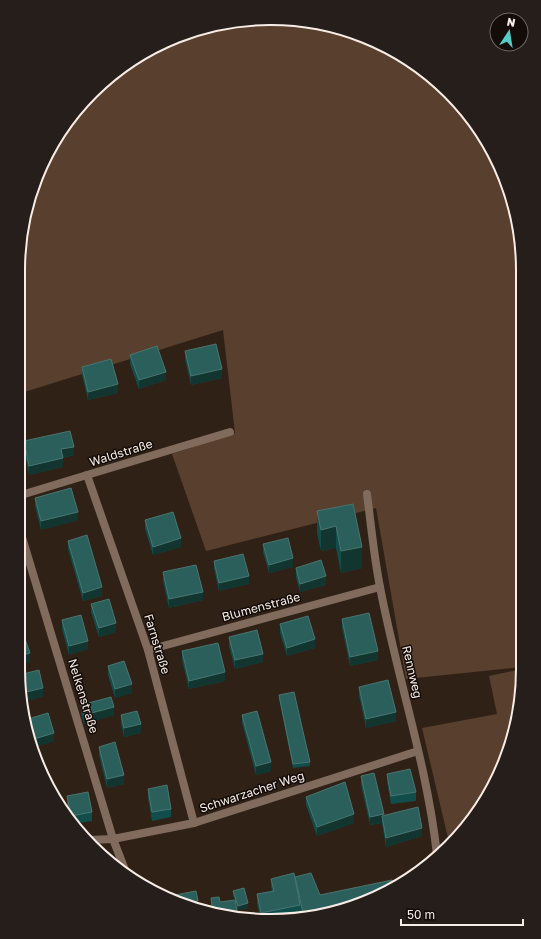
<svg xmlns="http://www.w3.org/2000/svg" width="541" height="939" font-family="'Golos Text',sans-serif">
	<rect width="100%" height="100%" fill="#302116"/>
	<g fill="#593f2d">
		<polygon points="221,23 320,23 411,60 449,92 489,144 510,190 522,254 522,667 406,679 376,508 206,551 172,454 235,433 223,330 18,394 19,254 31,189 60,130 130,61"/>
		<polygon points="522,669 522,685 510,750 481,809 449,842 422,728 497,714 489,676"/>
	</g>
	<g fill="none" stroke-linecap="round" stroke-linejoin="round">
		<polyline stroke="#806b5d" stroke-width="8" points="87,475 230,432"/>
		<g stroke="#806b5d" stroke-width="8">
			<path d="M 367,494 C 371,525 374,557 380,587 C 397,677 427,764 437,855"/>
			<polyline points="18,496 87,475 148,650 194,823"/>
			<polyline points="18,524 113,839 127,875"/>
			<polyline points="148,650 380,587"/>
			<polyline points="89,840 113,839 194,823 418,751"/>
		</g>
	</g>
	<g fill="#114e4b">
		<polygon points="185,351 222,378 191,385 185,359"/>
		<polygon points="130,355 166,380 139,389 130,364"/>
		<polygon points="82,367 118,393 88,400 82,375"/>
		<polygon points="24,441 74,455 63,458 63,467 29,475 24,450"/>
		<polygon points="35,498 78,520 41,530 35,506"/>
		<polygon points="353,504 362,568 341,573 336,548 321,551 317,533 317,511"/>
		<polygon points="145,520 181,547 153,555 145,529"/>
		<polygon points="68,541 102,596 83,601 68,549"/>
		<polygon points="263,544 293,567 269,573 263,552"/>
		<polygon points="214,561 249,584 219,591 214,569"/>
		<polygon points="296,568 326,585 300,592 296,577"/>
		<polygon points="163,572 203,600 169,608 163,581"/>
		<polygon points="91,604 116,632 99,637 91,612"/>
		<polygon points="342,619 378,660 350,666 342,628"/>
		<polygon points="62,620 88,649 69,655 62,629"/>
		<polygon points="280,624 315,648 287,656 280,633"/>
		<polygon points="229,637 263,662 235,669 229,646"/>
		<polygon points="182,651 225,681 189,689 182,660"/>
		<polygon points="108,666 132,693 115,698 108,675"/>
		<polygon points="359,687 396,721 366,728 359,695"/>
		<polygon points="279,695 310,762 310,766 293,768 279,699"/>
		<polygon points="81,705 114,715 84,724 81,714"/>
		<polygon points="121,715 141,733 124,737 121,724"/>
		<polygon points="242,715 271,771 256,775 242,723"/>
		<polygon points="28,719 54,741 34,747 28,728"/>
		<polygon points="99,747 124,784 107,788 99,755"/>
		<polygon points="387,774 416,792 416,801 391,804 387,782"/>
		<polygon points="361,776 384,815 422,836 386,847 382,823 370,825 361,785"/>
		<polygon points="148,789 171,809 171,817 152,821 148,798"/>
		<polygon points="67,796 92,812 92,821 72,824 70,822 67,805"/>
		<polygon points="306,797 354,823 317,836 306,805"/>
		<polygon points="295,877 320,895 367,902 301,917 300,914 273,919 260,918 257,903 257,894 272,891 271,887 271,879"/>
		<polygon points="233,891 248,908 238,910 235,900 238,916 212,913 211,907 211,898 220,902 235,900 233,895"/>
	</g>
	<g fill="#13352f">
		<polygon points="222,369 222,378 191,385 191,376"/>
		<polygon points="166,372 166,380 139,389 139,380"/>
		<polygon points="118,384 118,393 88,400 88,392"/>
		<polygon points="74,447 74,455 61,458 61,449"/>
		<polygon points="63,458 63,467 29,475 29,466"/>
		<polygon points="78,512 78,520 41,530 41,521"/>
		<polygon points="336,526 336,548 321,551 321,530"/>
		<polygon points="181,538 181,547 153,555 153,547"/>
		<polygon points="362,547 362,568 341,573 341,551"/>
		<polygon points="293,558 293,567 269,573 269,565"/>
		<polygon points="249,576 249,584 219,591 219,583"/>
		<polygon points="326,576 326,585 300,592 300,584"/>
		<polygon points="102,587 102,596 83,601 83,593"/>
		<polygon points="203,592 203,600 169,608 169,599"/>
		<polygon points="22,613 22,621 18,622 18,614"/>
		<polygon points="116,623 116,632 99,637 99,628"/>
		<polygon points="315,639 315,648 287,656 287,648"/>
		<polygon points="88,641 88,649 69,655 69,646"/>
		<polygon points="378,651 378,660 350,666 350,657"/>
		<polygon points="30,653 30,662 18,666 18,657"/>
		<polygon points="263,654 263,662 235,669 235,660"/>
		<polygon points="225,672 225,681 189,689 189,681"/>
		<polygon points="132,684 132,693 115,698 115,689"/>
		<polygon points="43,688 43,697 23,702 22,693"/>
		<polygon points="114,707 114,715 84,724 84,715"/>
		<polygon points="396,712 396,721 366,728 366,719"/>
		<polygon points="141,724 141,733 124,737 124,728"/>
		<polygon points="54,733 54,741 34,747 34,739"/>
		<polygon points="271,762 271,771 256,775 256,766"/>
		<polygon points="124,775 124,784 107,788 107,779"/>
		<polygon points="354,814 354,823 317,836 317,827"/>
		<polygon points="384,814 384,822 382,816 382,823 370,825 370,817"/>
		<polygon points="422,828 422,836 386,847 386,838"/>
		<polygon points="198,901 198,909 186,904"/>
		<polygon points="248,903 248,908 238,910 238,906"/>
	</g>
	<g fill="#2a5f5b" stroke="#4a7571">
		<polygon points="216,344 222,369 191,376 185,351"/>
		<polygon points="157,346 166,372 139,380 130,355"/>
		<polygon points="111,359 118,384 88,392 82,367"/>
		<polygon points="70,431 74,447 61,449 63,458 29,466 24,441"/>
		<polygon points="71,488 78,512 41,521 35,498"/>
		<polygon points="353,504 362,547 341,551 336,526 321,530 317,511"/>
		<polygon points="173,512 181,538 153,547 145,520"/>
		<polygon points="87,535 102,587 83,593 68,541"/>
		<polygon points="288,538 293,558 269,565 263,544"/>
		<polygon points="243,554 249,576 219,583 214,561"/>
		<polygon points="321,560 326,576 300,584 296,568"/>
		<polygon points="196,565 203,592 169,599 163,572"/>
		<polygon points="109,599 116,623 99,628 91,604"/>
		<polygon points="18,600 22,613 18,614"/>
		<polygon points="369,613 378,651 350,657 342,619"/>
		<polygon points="81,615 88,641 69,646 62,620"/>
		<polygon points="308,616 315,639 287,648 280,624"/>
		<polygon points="257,630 263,654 235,660 229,637"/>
		<polygon points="24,636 30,653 18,657 18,638"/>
		<polygon points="218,643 225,672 189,681 182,651"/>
		<polygon points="124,661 132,684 115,689 108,666"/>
		<polygon points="39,670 43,688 22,693 19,675"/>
		<polygon points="388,680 396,712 366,719 359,687"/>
		<polygon points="294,692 310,762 293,764 279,695"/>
		<polygon points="111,697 114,707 84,715 81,705"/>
		<polygon points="137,711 141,724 124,728 121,715"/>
		<polygon points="257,711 271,762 256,766 242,715"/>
		<polygon points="48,713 54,733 34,739 28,719"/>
		<polygon points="115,742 124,775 107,779 99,747"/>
		<polygon points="410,769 416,792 391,796 387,774"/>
		<polygon points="374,773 384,814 370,817 361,776"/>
		<polygon points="50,777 52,789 46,778"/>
		<polygon points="345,782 354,814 317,827 306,797"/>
		<polygon points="167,785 171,809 152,812 148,789"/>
		<polygon points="88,792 92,812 71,816 67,796"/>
		<polygon points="418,807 422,828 386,838 382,816"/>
		<polygon points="294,873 300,905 261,913 257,894 274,891 271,879"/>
		<polygon points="311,873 320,895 392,880 393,887 367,902 304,917 295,877"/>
		<polygon points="244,888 248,903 238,906 233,891"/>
		<polygon points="196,891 198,901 186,904 170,896"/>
		<polygon points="219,897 220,902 235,900 238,916 213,913 211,898"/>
	</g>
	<g text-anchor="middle" stroke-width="3" stroke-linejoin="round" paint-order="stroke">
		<g font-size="12" fill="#f8ede6" stroke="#130c08">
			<text transform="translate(121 453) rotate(-17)" y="4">Waldstraße</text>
			<text transform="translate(261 607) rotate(-15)" y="4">Blumenstraße</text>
			<text transform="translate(157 644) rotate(73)" y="4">Farnstraße</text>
			<text transform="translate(412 672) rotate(77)" y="4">Rennweg</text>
			<text transform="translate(83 696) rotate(73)" y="4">Nelkenstraße</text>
			<text transform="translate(252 792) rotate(-18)" y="4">Schwarzacher Weg</text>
		</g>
	</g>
	<path d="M0 0H541V939H0ZM270 25H271A245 245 0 0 1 516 270V669A245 245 0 0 1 271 914H270A245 245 0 0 1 25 669V270A245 245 0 0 1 270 25Z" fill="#251e1a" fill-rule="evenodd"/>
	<path fill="none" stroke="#f8ede6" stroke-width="2" d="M270 25H271A245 245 0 0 1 516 270V669A245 245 0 0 1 271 914H270A245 245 0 0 1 25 669V270A245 245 0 0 1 270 25Z"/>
	<g transform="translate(509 32) rotate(12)"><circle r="19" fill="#130c08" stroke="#6f6661"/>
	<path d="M0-3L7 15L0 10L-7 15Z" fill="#54cdc7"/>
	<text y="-6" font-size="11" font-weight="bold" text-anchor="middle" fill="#f8ede6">N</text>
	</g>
	<path d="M401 919v6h122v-6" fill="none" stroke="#f8ede6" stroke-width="2"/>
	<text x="407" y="919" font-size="12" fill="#f8ede6" stroke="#130c08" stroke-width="3" paint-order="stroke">50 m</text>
</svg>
